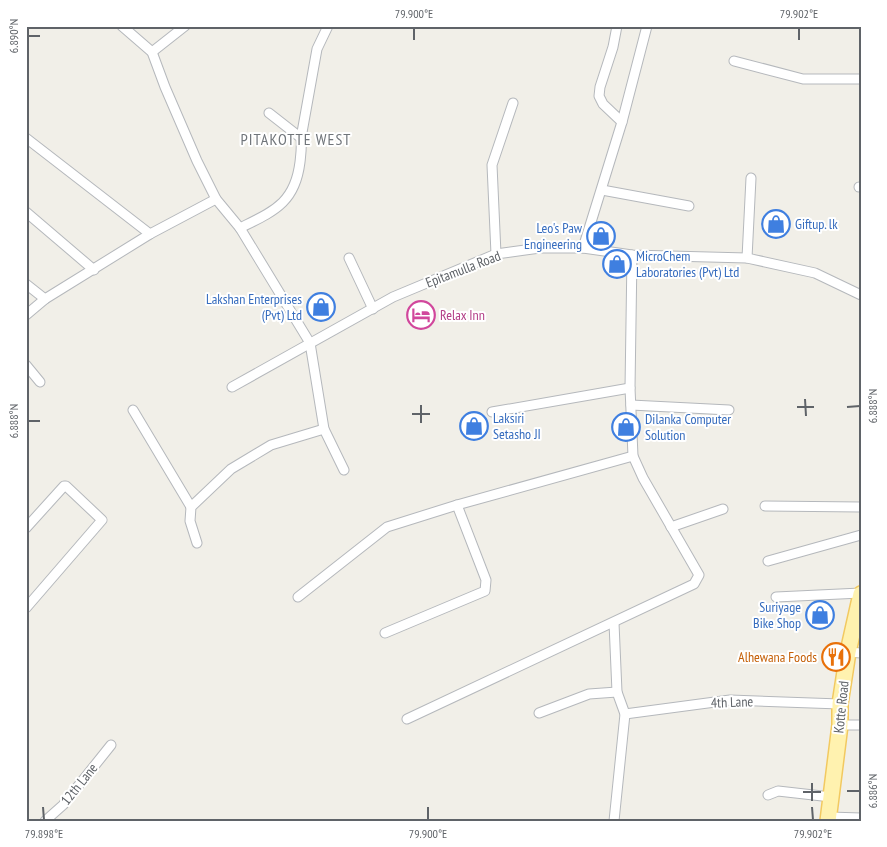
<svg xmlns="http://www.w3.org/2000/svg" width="887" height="847" font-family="'PT Sans Narrow',sans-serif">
	<rect width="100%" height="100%" fill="#f1efe8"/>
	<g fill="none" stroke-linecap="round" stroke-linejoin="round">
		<defs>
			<g id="minor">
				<polyline points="122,26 152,52 165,87 197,161 216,199 240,228 310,343 324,429 344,470"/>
				<polyline points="617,26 613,47 600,87 599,96 603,104 622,122"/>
				<polyline points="152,52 185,26"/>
				<polyline points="734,61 803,79 861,79"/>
				<polyline points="26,138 150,234"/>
				<polyline points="301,138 317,49 328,26"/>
				<polyline points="859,187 861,187"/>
				<polyline points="602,190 689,206"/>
				<polyline points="26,212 94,270"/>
				<path d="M 240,228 C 274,211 295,203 300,162 C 301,153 302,146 301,138 L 269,113"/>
				<polyline points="583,248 622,122 647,26"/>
				<polyline points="496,254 492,165 513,103"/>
				<polyline points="349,258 373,309"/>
				<polyline points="747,258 751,178"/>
				<polyline points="26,284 45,299"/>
				<polyline points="26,315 45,299 150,234 216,199"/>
				<polyline points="26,365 40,382"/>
				<polyline points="232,387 393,297 496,254 540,248 583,248 632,255 747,258 815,273 861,295"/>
				<polyline points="631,405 729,410"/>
				<polyline points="133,410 191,507"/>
				<polyline points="492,412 630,388"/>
				<polyline points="765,506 861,507"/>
				<polyline points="671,527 723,509"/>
				<polyline points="26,528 64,486 66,486 102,520 26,608"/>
				<polyline points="197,543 190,521 191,507 231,469 271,445 324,429"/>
				<polyline points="768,561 861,535"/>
				<polyline points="298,597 387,527 457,505 633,456"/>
				<polyline points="776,597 861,593"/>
				<polyline points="385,633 485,591 486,580 457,505"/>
				<polyline points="848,652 861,653"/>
				<polyline points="539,713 589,694 617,692"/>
				<polyline points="625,714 730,700 840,704"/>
				<polyline points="407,719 694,584 699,575 643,478 633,456 630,388 632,255"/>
				<polyline points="840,725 861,725"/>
				<polyline points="768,795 778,791 831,797"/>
				<polyline points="829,817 861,818"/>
				<polyline points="45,821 63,805 111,745"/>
				<polyline points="614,821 625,714 617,692 614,623"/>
			</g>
			<polyline id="primary" points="828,821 840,725 840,704 848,652 861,594"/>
		</defs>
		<use href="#minor" stroke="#b5b8bc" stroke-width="11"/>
		<use href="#primary" stroke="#f2c960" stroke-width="18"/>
		<use href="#minor" stroke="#fff" stroke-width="9"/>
		<use href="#primary" stroke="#fff2af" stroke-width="15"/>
	</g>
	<path fill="none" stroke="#5f6368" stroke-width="2" d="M 414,28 L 414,40M 799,28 L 799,40M 28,36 L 40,36M 805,399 L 806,416M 421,405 L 421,423M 797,407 L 814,407M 847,407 L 860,406M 412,414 L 430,414M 28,421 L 40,421M 812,783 L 812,801M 847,791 L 860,791M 803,792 L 821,792M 43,807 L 44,820M 428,807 L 428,820M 812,807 L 813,820"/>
	<defs>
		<symbol id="shop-ring" viewBox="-11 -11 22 22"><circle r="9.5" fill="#fff" stroke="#3f7fe0" stroke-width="1.5"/><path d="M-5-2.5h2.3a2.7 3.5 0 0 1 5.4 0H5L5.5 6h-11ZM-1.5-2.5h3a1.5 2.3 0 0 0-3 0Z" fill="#3f7fe0"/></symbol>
		<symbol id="hotel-ring" viewBox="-11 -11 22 22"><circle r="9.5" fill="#fff" stroke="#d1479c" stroke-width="1.5"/><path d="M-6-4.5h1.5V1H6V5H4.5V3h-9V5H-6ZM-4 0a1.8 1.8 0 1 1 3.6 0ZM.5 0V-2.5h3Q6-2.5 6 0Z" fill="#d1479c"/></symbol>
		<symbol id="restaurant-ring" viewBox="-11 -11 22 22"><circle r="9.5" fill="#fff" stroke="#e8710a" stroke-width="1.5"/><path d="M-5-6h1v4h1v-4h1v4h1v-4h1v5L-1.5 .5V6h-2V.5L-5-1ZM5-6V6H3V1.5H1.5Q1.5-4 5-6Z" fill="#e8710a"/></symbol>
	</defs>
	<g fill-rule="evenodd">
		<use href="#shop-ring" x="760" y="208" width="32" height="32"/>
		<use href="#shop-ring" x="585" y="220" width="32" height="32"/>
		<use href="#shop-ring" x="601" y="248" width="32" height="32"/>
		<use href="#shop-ring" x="305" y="291" width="32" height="32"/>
		<use href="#hotel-ring" x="405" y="299" width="32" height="32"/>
		<use href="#shop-ring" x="458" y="410" width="32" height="32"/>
		<use href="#shop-ring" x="610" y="411" width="32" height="32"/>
		<use href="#shop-ring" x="804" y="599" width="32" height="32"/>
		<use href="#restaurant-ring" x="820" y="641" width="32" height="32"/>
	</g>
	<g text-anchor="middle" stroke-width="4" stroke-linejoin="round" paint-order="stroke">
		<g font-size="14" fill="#366cbe" stroke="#fff" text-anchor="start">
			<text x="795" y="229">Giftup. lk</text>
			<text x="582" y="233" text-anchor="end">Leo's Paw<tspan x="582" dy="16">Engineering</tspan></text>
			<text x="636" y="261">MicroChem<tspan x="636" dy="16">Laboratories (Pvt) Ltd</tspan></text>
			<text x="302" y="304" text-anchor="end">Lakshan Enterprises<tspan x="302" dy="16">(Pvt) Ltd</tspan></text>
			<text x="493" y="423">Laksiri<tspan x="493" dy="16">Setasho JI</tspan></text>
			<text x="645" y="424">Dilanka Computer<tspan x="645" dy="16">Solution</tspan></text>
			<text x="801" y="612" text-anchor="end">Suriyage<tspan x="801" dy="16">Bike Shop</tspan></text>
		</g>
		<g font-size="14" fill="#5f6368" stroke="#fff">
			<text transform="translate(463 269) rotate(-21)" y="5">Epitamulla Road</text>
			<text transform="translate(732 702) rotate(-2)" y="5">4th Lane</text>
			<text transform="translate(841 707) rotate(-84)" y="5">Kotte Road</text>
			<text transform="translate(79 784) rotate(-51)" y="5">12th Lane</text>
		</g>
		<g font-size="14" fill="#b23c85" stroke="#fff" text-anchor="start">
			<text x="440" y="320">Relax Inn</text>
		</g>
		<g font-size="14" fill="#c56008" stroke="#fff" text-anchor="end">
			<text x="817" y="662">Alhewana Foods</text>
		</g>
		<g font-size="16" letter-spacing="1" fill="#70757a" stroke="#fff">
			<text x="296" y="145">PITAKOTTE WEST</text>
		</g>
	</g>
	<rect width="887" height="847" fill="none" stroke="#ffffff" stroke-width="55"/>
	<rect x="28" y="28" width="832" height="792" fill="none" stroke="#5f6368" stroke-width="2"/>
	<g font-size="12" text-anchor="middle" fill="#5f6368">
		<text x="414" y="18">79.900°E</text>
		<text x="799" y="18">79.902°E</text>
		<text transform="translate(14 36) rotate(-90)" y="4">6.890°N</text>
		<text transform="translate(873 406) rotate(-90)" y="4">6.888°N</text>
		<text transform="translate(14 421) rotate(-90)" y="4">6.888°N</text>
		<text transform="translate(873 791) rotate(-90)" y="4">6.886°N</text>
		<text x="44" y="838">79.898°E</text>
		<text x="428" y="838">79.900°E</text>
		<text x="813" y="838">79.902°E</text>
	</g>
</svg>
